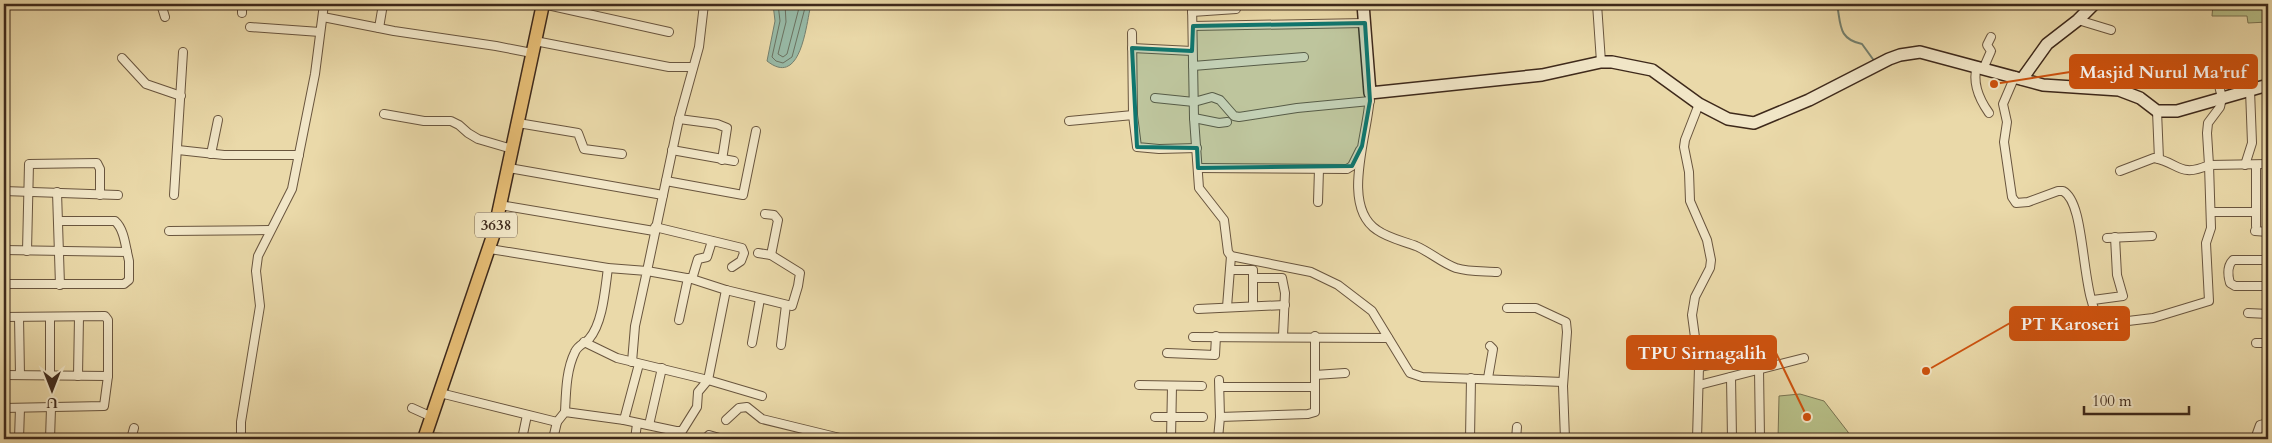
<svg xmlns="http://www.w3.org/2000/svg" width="2272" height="443" font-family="Cardo,serif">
	<rect width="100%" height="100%" fill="#ead9a9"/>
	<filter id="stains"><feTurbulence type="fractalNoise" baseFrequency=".004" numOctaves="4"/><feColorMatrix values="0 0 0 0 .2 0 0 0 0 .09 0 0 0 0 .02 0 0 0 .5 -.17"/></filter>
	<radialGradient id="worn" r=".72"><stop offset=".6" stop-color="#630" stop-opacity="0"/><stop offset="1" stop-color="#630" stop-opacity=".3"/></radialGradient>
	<g fill="#b7bf88" stroke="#7a7452">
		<polygon points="2213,4 2268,4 2268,22 2248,23 2247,16 2212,16"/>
		<polygon points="1800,394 1824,401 1848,432 1850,439 1778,439 1779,396"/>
	</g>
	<path fill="#98baa7" stroke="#74806f" d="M 773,4 L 811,4 C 806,25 801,88 767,61 L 775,21 Z"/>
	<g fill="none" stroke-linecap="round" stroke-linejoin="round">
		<g stroke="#6b7261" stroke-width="1">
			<polyline points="778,4 780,21 772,57 776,61 783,63 792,57 806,4"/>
			<polyline points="785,4 786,22 778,54 783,57 787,54 800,4"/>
		</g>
		<path stroke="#74806f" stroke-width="2" d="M 1837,4 C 1841,25 1838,39 1862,44 L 1875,62"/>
		<defs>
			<g id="street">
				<polyline points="161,4 165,17"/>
				<polyline points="543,4 669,32"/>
				<polyline points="704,4 699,47 679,119 647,271 692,279 726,290 792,306 798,286 800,273 771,255 758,253"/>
				<polyline points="1192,4 1194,118 1199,188 1224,220 1228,252 1231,256 1311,272 1338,285 1372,311 1408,370 1410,373 1422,377 1563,382"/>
				<polyline points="1597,4 1601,62"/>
				<polyline points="1192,12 1236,9"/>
				<polyline points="242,13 242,4"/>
				<polyline points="323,17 394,31 496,46 532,53"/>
				<polyline points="2078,20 2111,30"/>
				<polyline points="1193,26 1365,23"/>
				<polyline points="250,27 320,32"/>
				<polyline points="379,28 383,4"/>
				<polyline points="1132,33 1133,115"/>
				<polyline points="535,41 669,67 693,67"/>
				<polyline points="1132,48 1192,51"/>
				<polyline points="122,58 146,84 181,96"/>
				<polyline points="1193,66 1304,57"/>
				<path d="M 1977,66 C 1972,83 1979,99 1989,113"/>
				<polyline points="1984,67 1991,51 1987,45 1991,37"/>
				<path d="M 2015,76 L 2003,104 L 2007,122 L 2004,142 L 2012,197 L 2016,203 L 2028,202 L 2058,191 L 2063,191 C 2088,204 2079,301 2103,324 L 2153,318 L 2209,301 L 2206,243 L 2211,228 L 2209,165 L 2268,164"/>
				<path d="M 1370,93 C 1370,130 1339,205 1377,230 C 1388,238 1403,241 1416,246 C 1430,252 1442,263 1456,268 C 1469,272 1484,271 1497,272"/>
				<polyline points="1155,98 1194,102 1212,97 1220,100 1234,116 1239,117 1297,108 1370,101"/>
				<polyline points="2157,111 2159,159"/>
				<polyline points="384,114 424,121 451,121 459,125 468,133 478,139 512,149"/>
				<polyline points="1194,118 1219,123 1227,122"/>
				<polyline points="679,119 717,124 727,128 722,160"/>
				<polyline points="1069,121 1133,115 1137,147 1159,149 1197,148"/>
				<polyline points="518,123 578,133 584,149 622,154"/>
				<polyline points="178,150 224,155 299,155"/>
				<polyline points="672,150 734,161"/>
				<polyline points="211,154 218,120"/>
				<polyline points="2245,165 2252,143 2250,90"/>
				<polyline points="509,168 663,195"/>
				<polyline points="1198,168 1347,169 1352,166 1360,150"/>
				<path d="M 2120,171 L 2154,158 C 2180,163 2179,178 2209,165 L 2207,133 L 2208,123 L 2220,107 L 2222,98 L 2216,73 L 2201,65"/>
				<polyline points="666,181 743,195 756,131"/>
				<polyline points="4,191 118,195"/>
				<polyline points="57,192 60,285"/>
				<polyline points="174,195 183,52"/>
				<polyline points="1318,202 1319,169"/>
				<polyline points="500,205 654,231"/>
				<polyline points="2211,212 2256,212"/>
				<polyline points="765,214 774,215 778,220 771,255"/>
				<path d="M 58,221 L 115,221 C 123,228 125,242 127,252"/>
				<polyline points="2256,226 2256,165"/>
				<polyline points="655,227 742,248 744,253 741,261 732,267"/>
				<polyline points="169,231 270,230"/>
				<polyline points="2255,231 2268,232"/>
				<polyline points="2107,238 2152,236"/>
				<polyline points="490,249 608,268 647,271 635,326 632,362"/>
				<polyline points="4,250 127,252 129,261 129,280 124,284 4,284"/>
				<polyline points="27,251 29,164 97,163 100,169 100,195"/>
				<path d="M 2268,260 L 2233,260 C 2227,266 2228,276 2230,283 L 2235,286 L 2268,286"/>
				<polyline points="1230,270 1253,270 1253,306"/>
				<polyline points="1253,278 1282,278 1285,293 1283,336"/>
				<polyline points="692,279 698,259 707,257 712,241"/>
				<polyline points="2093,300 2123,296 2117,275 2115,237"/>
				<polyline points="1227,307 1231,256"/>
				<polyline points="1507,308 1536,308 1566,322 1567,332 1563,386 1565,439"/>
				<polyline points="1198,309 1285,305"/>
				<polyline points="2248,313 2268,314"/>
				<polyline points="4,317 105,316 108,320 108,376 104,406 4,408"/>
				<polyline points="19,317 20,375"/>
				<polyline points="679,320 688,278"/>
				<polyline points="1193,337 1388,338"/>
				<polyline points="584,342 617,358 708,380 762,396"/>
				<polyline points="752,343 760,299"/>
				<polyline points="2256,343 2268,343"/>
				<polyline points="781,345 786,305"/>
				<polyline points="1167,353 1215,355 1216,336"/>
				<polyline points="1699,367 1745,358"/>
				<polyline points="1759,369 1760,439"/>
				<polyline points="4,375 108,376"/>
				<polyline points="1315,375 1345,373"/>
				<polyline points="50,376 50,317"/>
				<polyline points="78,376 79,317"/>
				<polyline points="1731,377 1732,439"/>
				<polyline points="1488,378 1493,349 1490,346"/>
				<polyline points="1219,380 1220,417"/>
				<polyline points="1139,385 1202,386"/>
				<polyline points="1699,385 1804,358"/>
				<polyline points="1220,387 1315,387"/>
				<polyline points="440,393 557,422"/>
				<polyline points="412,408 432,417"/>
				<path d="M 565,412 C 566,393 566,370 575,352 C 578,345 584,344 589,339 C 603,323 605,289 608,268"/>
				<polyline points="1155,417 1203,417"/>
				<polyline points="624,420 676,431 682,431 697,407 698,392 708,380 726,290"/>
				<polyline points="726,420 739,408 747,407 762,419 844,439"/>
				<polyline points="649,425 662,368"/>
				<polyline points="425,437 462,439"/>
				<polyline points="19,439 20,408"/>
				<polyline points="50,439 51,408"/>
				<polyline points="131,439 134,428"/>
				<polyline points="241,439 241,422 260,306 256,271 258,256 292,189 315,74 324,4"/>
				<polyline points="522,439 527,415"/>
				<polyline points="553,439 557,422 565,412 624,420 639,364"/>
				<polyline points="635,439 637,424"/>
				<polyline points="705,439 709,435 723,439"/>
				<polyline points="1171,439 1172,386"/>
				<polyline points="1218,439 1220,417 1308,414 1315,412 1315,336"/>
				<polyline points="1470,439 1471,378"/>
				<polyline points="1516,439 1517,427"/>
				<polyline points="1697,439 1699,367 1692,315 1695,297 1710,268 1711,260 1707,240 1690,201 1689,172 1684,147 1685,140 1699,104"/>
				<polyline points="2255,439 2260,425 2268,423"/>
			</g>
			<g id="secondary">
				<polyline points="1363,4 1370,93 1542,75 1601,62 1612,62 1652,70 1699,104 1728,119 1754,123 1809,100 1889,59 1900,55 1920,52 2043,85 2119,90 2140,98 2157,111 2177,111 2268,85"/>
				<polyline points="2022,79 2047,44 2078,20 2094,4"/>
			</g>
			<polyline id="primary" points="424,439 494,233 543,4"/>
		</defs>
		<use href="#street" stroke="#69553e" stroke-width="10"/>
		<use href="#secondary" stroke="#3e291b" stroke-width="14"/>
		<use href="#primary" stroke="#3e291b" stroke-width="15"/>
		<use href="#street" stroke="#f1e6c7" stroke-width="8"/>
		<use href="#secondary" stroke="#f1e6c7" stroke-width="11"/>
		<use href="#primary" stroke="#e5bc74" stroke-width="12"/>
	</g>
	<path fill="#0f766e" fill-opacity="0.2" stroke="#0f766e" stroke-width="4" stroke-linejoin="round" d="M 1365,23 L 1370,101 L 1362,146 L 1352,166 L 1198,168 L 1197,148 L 1137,147 L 1132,48 L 1192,51 L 1193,26 Z"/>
	<g text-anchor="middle" stroke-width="4.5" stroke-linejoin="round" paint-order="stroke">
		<rect fill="#f1e6c7" stroke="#74624f" stroke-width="1" x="475" y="212.5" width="42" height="25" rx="4"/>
		<g font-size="15" font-weight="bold" fill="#3e291b">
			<text x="496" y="230">3638</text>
		</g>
	</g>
	<path fill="none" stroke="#ce520e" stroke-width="2" d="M1994 84L2070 72M1926 371L2010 323M1807 417L1776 353"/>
	<g fill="#ce520e" stroke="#f1e6c7" stroke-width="2">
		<circle cx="1994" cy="84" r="5"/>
		<circle cx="1926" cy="371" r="5"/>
		<circle cx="1807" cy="417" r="5"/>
	</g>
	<g fill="#ce520e" stroke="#ce520e" stroke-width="2">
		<rect x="2070" y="55" width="187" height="33" rx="5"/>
		<rect x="2010" y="307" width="119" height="33" rx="5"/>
		<rect x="1627" y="336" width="149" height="33" rx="5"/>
	</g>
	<g font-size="18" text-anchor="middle" font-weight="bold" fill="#fff">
		<text x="2163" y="78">Masjid Nurul Ma'ruf</text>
		<text x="2070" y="330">PT Karoseri</text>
		<text x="1702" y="359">TPU Sirnagalih</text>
	</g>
	<rect width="2272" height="443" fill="none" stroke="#ead9a9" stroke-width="20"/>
	<rect x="5" y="5" width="2262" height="433" fill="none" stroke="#3e291b" stroke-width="2.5"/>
	<rect x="10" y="10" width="2252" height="423" fill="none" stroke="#3e291b"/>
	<g transform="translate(52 390) rotate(180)" stroke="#f1e6c7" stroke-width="4" paint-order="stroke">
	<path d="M0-4L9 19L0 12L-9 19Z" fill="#3e291b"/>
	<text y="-8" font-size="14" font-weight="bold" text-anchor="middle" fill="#3e291b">U</text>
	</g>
	<path d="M2084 406v8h105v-8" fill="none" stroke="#3e291b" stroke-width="2.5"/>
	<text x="2092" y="406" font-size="15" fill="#3e291b" stroke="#f1e6c7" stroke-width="4" paint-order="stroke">100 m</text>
	<rect width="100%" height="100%" filter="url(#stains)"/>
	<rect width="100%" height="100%" fill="url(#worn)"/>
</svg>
